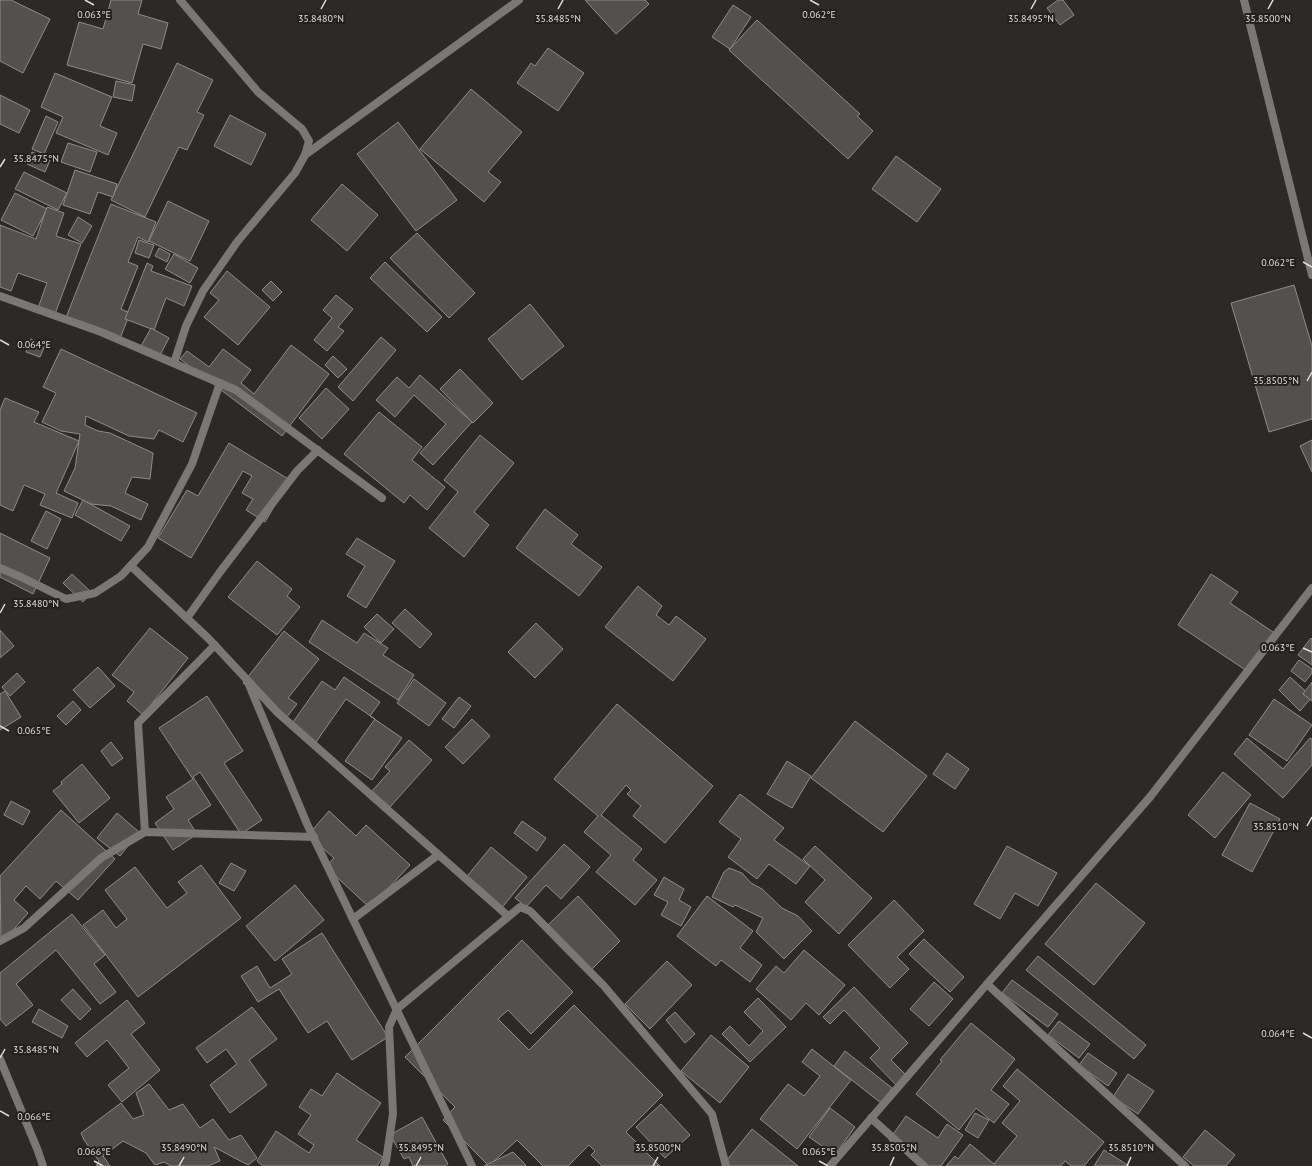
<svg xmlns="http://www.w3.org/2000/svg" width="1312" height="1166" font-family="'PT Sans',sans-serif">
	<rect width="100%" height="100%" fill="#2c2928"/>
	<g fill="#54504e" stroke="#8f8c89">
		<polygon points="0,0 11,0 50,19 23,73 0,61"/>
		<polygon points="111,0 142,0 138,14 168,23 161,49 143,44 132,83 67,65 79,22 103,29"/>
		<polygon points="585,0 645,0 649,4 616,34"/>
		<polygon points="1058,0 1063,0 1074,15 1060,25 1047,8"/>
		<polygon points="733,5 751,17 730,49 712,37"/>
		<polygon points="757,20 860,114 857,116 873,131 848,159 729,50"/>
		<polygon points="548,48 584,73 558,111 517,83 531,63 535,66"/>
		<polygon points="177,63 213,80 197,112 204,115 187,150 179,147 145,217 111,200"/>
		<polygon points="55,73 112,97 100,126 117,133 108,155 56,133 63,117 41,107"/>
		<polygon points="116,81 135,85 132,101 113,97"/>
		<polygon points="471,89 522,132 488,172 501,182 484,202 420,149"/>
		<polygon points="0,95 30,110 19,133 0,124"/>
		<polygon points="230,115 266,134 251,165 214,146"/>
		<polygon points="46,116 58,122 44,154 32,149"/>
		<polygon points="398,122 457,200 416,231 357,154"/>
		<polygon points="68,143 97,152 90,172 61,162"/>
		<polygon points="32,152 50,160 45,172 27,164"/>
		<polygon points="896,156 941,189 917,222 872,189"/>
		<polygon points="75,170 117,184 113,197 98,192 90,214 63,205"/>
		<polygon points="24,172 67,193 58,210 15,189"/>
		<polygon points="342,184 378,215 347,251 311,220"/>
		<polygon points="15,193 47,209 33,236 1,220"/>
		<polygon points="168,201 209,221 190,261 149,241"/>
		<polygon points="111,204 156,222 148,242 138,237 128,262 138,266 121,309 130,313 119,341 65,320"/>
		<polygon points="47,207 64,213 56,236 81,244 55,314 38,308 47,283 18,273 11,291 0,287 0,225 36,239"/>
		<polygon points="78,217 92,226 82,243 68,235"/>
		<polygon points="417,233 475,293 449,318 390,258"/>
		<polygon points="139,240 154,245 149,258 135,253"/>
		<polygon points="159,248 170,254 167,262 155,256"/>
		<polygon points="174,254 198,268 190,283 165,269"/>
		<polygon points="385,262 442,317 427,332 370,278"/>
		<polygon points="147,263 153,266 151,271 192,286 184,306 166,298 154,330 125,319"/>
		<polygon points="227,271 270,307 238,345 204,317 219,300 210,293"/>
		<polygon points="271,281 282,292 273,301 262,290"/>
		<polygon points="1294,285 1312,346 1312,419 1269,432 1231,303"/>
		<polygon points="336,295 353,309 338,327 344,331 327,351 314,340 332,318 323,310"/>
		<polygon points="530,304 564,346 522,380 488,339"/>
		<polygon points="151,328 169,338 159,357 140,348"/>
		<polygon points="381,337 396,350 353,401 338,387"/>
		<polygon points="31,339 45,345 40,357 26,352"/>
		<polygon points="291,345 329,374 282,436 180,359 187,351 209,367 223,349 251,370 241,383 254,394"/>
		<polygon points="61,349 197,413 183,442 159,430 154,439 129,436 86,416 85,425 98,431 110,433 153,453 150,479 132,477 125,493 148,504 141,520 111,506 91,504 64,491 75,468 80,434 61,431 42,422 56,393 43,387"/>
		<polygon points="333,356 347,369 338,378 325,365"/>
		<polygon points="460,369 493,403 473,423 440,389"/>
		<polygon points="420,375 472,422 433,465 420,453 446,424 414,395 395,417 376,400 397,377 409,388"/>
		<polygon points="326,388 349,409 322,439 299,418"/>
		<polygon points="5,398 39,412 34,422 79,441 56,493 78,503 72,518 40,505 45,494 24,485 13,511 0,505 0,410"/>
		<polygon points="379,412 422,447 412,460 445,487 427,510 410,495 404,503 344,454"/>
		<polygon points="480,435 514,463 474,512 489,525 464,557 429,528 458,492 444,480"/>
		<polygon points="1312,440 1312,472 1300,446"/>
		<polygon points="229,443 290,480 265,522 246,510 253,499 242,493 252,476 243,471 191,558 158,538 187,490 198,496"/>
		<polygon points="83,500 130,526 121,541 75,515"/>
		<polygon points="545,509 578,535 571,544 602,567 579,596 516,548"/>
		<polygon points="46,511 61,519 47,549 31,541"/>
		<polygon points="0,533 50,558 33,594 0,577"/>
		<polygon points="357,538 395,561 366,608 347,596 365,566 346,554"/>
		<polygon points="257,561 292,589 287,596 300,607 277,635 228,597"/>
		<polygon points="72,574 91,592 83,602 63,583"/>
		<polygon points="1211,574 1238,592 1230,603 1276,634 1250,673 1178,625"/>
		<polygon points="638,586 662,606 656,615 669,625 676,616 706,639 673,681 605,627"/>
		<polygon points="405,609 432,634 420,648 392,623"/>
		<polygon points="377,614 394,629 381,643 364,627"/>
		<polygon points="322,620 357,643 364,633 388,648 383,655 414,675 398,700 309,642"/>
		<polygon points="536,623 563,649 535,678 508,652"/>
		<polygon points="150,628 188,658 143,715 127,701 134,692 112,675"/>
		<polygon points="0,630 14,646 0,658"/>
		<polygon points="284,631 319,659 288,698 297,704 286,718 243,683"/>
		<polygon points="1311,638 1312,639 1312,665 1298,655"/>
		<polygon points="1299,660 1312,669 1312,673 1305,682 1291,671"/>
		<polygon points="98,667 115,686 90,708 73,690"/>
		<polygon points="17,673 25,682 10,696 2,687"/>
		<polygon points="344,677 380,702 370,716 402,738 372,780 345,761 375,719 346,699 316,742 291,725 322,681 335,690"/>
		<polygon points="1290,677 1312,697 1300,711 1279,690"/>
		<polygon points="414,679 446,703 429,726 397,703"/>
		<polygon points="1312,682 1312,701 1303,694"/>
		<polygon points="5,691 21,717 0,730 0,694"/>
		<polygon points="207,696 243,751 224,763 262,820 241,834 200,772 193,777 211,805 188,820 197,834 173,850 155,823 174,809 166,797 193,779 159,728"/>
		<polygon points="459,697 471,706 454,728 442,719"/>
		<polygon points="1274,699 1312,725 1287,761 1249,735"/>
		<polygon points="73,701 81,710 66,725 57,716"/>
		<polygon points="617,704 713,786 665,843 633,816 641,806 627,794 631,790 626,785 601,815 642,849 633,860 657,880 635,905 596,872 611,855 584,832 598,816 554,779"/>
		<polygon points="472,719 490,736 463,764 445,747"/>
		<polygon points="855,721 927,776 883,832 811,778"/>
		<polygon points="1247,738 1283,769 1310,738 1312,739 1312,765 1283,798 1234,754"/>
		<polygon points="409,740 432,760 390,807 372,791 390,771 385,767"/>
		<polygon points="111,742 123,758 112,766 101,751"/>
		<polygon points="947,753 969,769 955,789 933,774"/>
		<polygon points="787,761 811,776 792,808 767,794"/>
		<polygon points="82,764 110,798 79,823 53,791 62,784 61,782"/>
		<polygon points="1223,772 1251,795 1215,838 1188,815"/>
		<polygon points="740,794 784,828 774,840 810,866 796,884 769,864 757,879 728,857 741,839 719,822"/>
		<polygon points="11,801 30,811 23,825 4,815"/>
		<polygon points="1250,803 1280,819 1252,872 1222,855"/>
		<polygon points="61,810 115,859 78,900 56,881 40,899 26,886 14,900 28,913 1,944 0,876"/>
		<polygon points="329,811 356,836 366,825 410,865 370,908 326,867 334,858 308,835"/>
		<polygon points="117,813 139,832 120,856 97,838"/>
		<polygon points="522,821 546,838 537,851 514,833"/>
		<polygon points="564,844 590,867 561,899 546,885 526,907 515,898"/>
		<polygon points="815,846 872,898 839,934 805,902 825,880 803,859"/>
		<polygon points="1007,846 1057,873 1038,906 1015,893 1000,919 974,904"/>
		<polygon points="491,847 527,877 500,910 464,880"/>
		<polygon points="231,863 246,871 234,891 219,883"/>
		<polygon points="201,865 241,918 138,997 83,925 103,910 116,928 127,919 105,890 135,867 167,908 187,893 178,882"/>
		<polygon points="729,868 742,873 751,883 762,889 782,908 798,916 812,931 784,959 756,932 763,918 735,905 733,907 712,897 724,872"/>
		<polygon points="664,877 684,889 679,900 691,907 681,926 661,915 668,902 654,895"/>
		<polygon points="1096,883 1145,923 1094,985 1045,944"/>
		<polygon points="295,885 324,920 275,961 246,926"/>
		<polygon points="578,896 620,941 590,971 547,926"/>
		<polygon points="707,896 753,931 740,948 762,965 750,982 721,960 716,966 677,936"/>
		<polygon points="894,900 924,931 897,957 909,969 890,988 848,945"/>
		<polygon points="72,914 105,955 94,964 116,992 100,1004 56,950 16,984 33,1005 6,1026 0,1019 0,973"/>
		<polygon points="322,933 388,1037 352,1060 327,1021 308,1033 279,989 258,1002 241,976 257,966 270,988 292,974 282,959"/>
		<polygon points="924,939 964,977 950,992 909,954"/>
		<polygon points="522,940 573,992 531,1034 508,1010 498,1019 529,1050 574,1005 663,1095 626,1132 660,1166 602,1166 591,1155 595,1151 589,1145 568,1166 543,1166 517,1140 489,1166 443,1120 455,1107 405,1057"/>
		<polygon points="804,950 845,985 819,1015 806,1003 791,1020 756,989 776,966 784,973"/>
		<polygon points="1038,956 1146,1045 1134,1059 1026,970"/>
		<polygon points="667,961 692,985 650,1029 625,1004"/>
		<polygon points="1012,980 1058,1014 1048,1027 1002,993"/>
		<polygon points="934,982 953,999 929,1026 910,1009"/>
		<polygon points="854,987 908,1043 891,1060 910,1079 900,1089 870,1058 880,1048 844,1010 830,1024 823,1017"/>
		<polygon points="73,989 91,1009 80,1020 61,1000"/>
		<polygon points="758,998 786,1027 750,1062 722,1034 730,1026 749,1046 763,1031 744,1012"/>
		<polygon points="127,1000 145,1023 131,1034 160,1070 122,1102 108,1085 129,1068 107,1040 87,1057 75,1043"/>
		<polygon points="252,1007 277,1039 249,1060 267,1085 230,1113 210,1085 237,1064 226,1049 207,1063 196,1048"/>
		<polygon points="39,1009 68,1026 62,1038 32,1022"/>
		<polygon points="675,1012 695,1034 685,1043 666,1020"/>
		<polygon points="1059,1021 1090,1044 1079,1058 1048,1035"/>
		<polygon points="971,1023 1015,1059 991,1090 1009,1104 994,1123 976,1108 959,1130 916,1094 942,1061 940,1060"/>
		<polygon points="711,1035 749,1067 720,1103 681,1071"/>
		<polygon points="812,1049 851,1080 797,1149 760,1119 788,1084 804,1096 820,1076 802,1062"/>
		<polygon points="845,1051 892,1088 881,1103 834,1066"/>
		<polygon points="1088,1053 1117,1073 1108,1086 1079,1065"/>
		<polygon points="1017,1069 1104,1142 1084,1166 1071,1166 1065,1161 1061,1166 946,1166 955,1156 958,1159 970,1144 994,1164 1017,1136 1002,1123 1020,1101 1003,1086"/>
		<polygon points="337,1073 381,1103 356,1140 383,1157 377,1166 263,1166 257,1161 276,1131 309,1153 314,1145 298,1134 311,1115 299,1107 311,1089 322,1096"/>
		<polygon points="1128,1074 1154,1091 1138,1114 1113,1097"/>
		<polygon points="149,1084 169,1110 183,1104 200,1128 213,1119 229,1140 241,1135 257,1158 248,1165 214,1147 220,1161 208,1166 171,1166 164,1162 155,1165 146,1153 123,1141 103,1156 110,1166 96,1166 99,1161 84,1140 81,1133 121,1103 133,1119 144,1115 136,1093"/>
		<polygon points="661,1104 690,1135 665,1158 636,1127"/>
		<polygon points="830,1108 855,1127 835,1155 809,1137"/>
		<polygon points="975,1113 989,1120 978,1138 965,1130"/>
		<polygon points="906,1116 938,1138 947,1124 963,1135 941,1166 925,1166 889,1140"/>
		<polygon points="422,1117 448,1164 445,1166 413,1166 409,1157 404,1159 390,1135"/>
		<polygon points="752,1129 798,1166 722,1166"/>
		<polygon points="1205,1130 1235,1155 1226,1166 1194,1166 1183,1157"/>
		<polygon points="1104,1150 1129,1166 1094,1166"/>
		<polygon points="513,1152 523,1162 526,1166 484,1166"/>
	</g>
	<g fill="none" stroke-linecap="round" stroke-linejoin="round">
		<g stroke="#797877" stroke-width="8">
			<polyline points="1244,0 1312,275"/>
			<polyline points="187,618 220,572 297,471 318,450"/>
			<polyline points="1150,797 1312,588"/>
			<polyline points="145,832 138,723 215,645"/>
			<polyline points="353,919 438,855"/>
			<polyline points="0,941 24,928 101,858 145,832 314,837"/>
		</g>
		<g stroke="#797877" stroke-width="8">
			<polyline points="305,155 519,0"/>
			<polyline points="0,296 101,332 236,390 382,498"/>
			<polyline points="174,363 186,326 203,291 237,242 295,173 305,155 309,141 302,129 258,92 180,0"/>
			<polyline points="131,566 208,638 278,713 508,916"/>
			<polyline points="0,568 21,577 66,599 95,593 121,576 148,547 192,464 220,383"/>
			<polyline points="247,680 307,824 472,1166"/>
			<polyline points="987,984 1185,1166"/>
			<polyline points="0,1059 38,1151 43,1166"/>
			<polyline points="871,1118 924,1166"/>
			<polyline points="384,1166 386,1161 393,1114 389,1027 397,1009 520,907 530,911 604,986 712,1114 726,1166"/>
			<polyline points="830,1166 987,984 1150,797"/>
		</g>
	</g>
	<path fill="none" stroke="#e0dedd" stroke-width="1.5" d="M 85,0 L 94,5M 810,0 L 819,5M 321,9 L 326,0M 558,9 L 563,0M 1031,9 L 1036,0M 1268,9 L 1273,0M 0,167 L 5,159M 1303,262 L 1312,267M 0,340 L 9,345M 1307,381 L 1312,372M 0,613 L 5,604M 1303,648 L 1312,652M 0,726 L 9,731M 1307,826 L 1312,817M 1303,1033 L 1312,1038M 0,1058 L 5,1049M 0,1111 L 9,1116M 94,1161 L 103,1166M 819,1161 L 828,1166M 179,1166 L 184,1157M 416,1166 L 421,1157M 653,1166 L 658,1157M 890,1166 L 894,1157M 1127,1166 L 1131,1157"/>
	<g font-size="10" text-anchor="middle" fill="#e0dedd" stroke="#23201e" stroke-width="4" stroke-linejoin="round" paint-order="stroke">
		<text x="94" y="18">0.063°E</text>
		<text x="819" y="18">0.062°E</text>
		<text x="321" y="22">35.8480°N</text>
		<text x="558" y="22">35.8485°N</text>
		<text x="1031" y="22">35.8495°N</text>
		<text x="1268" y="22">35.8500°N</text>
		<text x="36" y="162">35.8475°N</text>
		<text x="1278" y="266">0.062°E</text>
		<text x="34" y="348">0.064°E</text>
		<text x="1276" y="384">35.8505°N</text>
		<text x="36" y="607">35.8480°N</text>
		<text x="1278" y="651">0.063°E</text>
		<text x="34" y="734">0.065°E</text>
		<text x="1276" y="830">35.8510°N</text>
		<text x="1278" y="1037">0.064°E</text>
		<text x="36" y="1053">35.8485°N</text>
		<text x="34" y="1120">0.066°E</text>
		<text x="184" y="1151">35.8490°N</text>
		<text x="421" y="1151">35.8495°N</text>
		<text x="658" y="1151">35.8500°N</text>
		<text x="894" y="1151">35.8505°N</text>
		<text x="1131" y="1151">35.8510°N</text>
		<text x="94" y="1155">0.066°E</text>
		<text x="819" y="1155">0.065°E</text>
	</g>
</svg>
